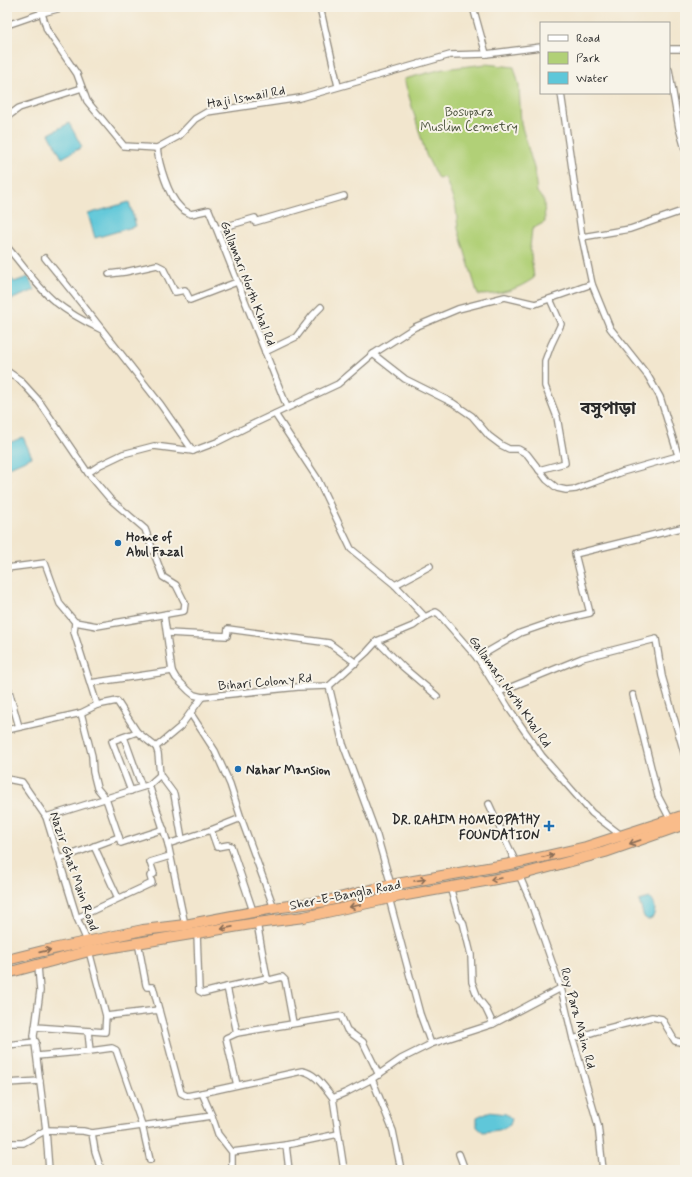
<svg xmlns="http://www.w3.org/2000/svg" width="692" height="1177" font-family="Mynerve,'Noto Sans Bengali',sans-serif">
	<rect width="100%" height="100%" fill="#f7f3e8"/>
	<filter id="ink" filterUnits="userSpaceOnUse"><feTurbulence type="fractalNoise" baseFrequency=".025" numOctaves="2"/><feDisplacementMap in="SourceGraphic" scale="8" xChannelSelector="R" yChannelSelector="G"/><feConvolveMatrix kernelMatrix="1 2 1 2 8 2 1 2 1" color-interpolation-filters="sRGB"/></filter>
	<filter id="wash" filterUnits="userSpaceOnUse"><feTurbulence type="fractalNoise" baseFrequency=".012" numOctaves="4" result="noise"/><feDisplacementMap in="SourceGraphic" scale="16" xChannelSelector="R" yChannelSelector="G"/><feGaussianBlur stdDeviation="0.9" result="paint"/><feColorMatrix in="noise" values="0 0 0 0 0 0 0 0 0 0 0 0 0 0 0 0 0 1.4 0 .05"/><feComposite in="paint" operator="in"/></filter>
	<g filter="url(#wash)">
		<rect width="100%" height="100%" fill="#f2e6ce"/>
		<path fill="#b1d077" stroke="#6e7e51" d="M 486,64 L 514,67 L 519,85 L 521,124 L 534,168 L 537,192 L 544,201 L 545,222 L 532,229 L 530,247 L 534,278 C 517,290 499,295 478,295 L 458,229 L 456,208 L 445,177 L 438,179 L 426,155 L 404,79 L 443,69 Z"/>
		<g fill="#5ec7d9" stroke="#447982">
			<polygon points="69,123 82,147 62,158 49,134"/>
			<polygon points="129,202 136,226 95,238 88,214"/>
			<polygon points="7,272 14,282 28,277 35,290 10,300 8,295 7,295"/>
			<polygon points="23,437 32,457 7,468 7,444"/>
			<path d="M 650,898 C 656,905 656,908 653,917 L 648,920 L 644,917 L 639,901 Z"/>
			<polygon points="488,1112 506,1114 512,1119 510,1125 499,1130 483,1132 477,1127 477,1117"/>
		</g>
	</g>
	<g filter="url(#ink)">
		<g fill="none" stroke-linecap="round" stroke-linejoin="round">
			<defs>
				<g id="street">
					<polyline points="40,7 47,30 77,74 87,101 124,146 157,148 179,136 195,119 207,112 300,98 450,55 486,54 541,47"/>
					<polyline points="320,7 338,86"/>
					<polyline points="473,7 486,54"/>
					<polyline points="7,25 42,13 65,7"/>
					<polyline points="669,49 685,49"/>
					<polyline points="669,70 679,128 685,149"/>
					<polyline points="561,93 582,237 592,284 610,328 648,376 660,397 678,455"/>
					<polyline points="7,117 19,108 82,88"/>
					<path d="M 157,148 C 159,164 168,196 180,207 C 182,210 187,212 191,214 L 209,210 L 287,407"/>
					<polyline points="217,229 255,218 255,222 344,196"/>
					<polyline points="582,237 630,229 685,210"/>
					<path d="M 7,247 C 23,265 36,286 54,301 C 69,313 85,322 102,330"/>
					<polyline points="45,258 82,304 161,405 193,451"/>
					<polyline points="109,274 125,272 157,265 163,268 175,292 185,290 190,300 237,282"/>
					<polyline points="265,352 296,337 313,315 321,307"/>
					<polyline points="373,354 415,327 458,309 505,297 535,304 592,284"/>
					<polyline points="7,371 20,380 39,401 88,473 110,499 145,529 163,577 176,585 185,603 184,611 97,626 75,622 60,604 45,563 7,568"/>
					<polyline points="275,414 317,478 351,549 395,585 425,617 436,612 439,614 479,660 508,707 542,756 592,813 622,836"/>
					<polyline points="539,470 565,463 557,417 545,386 545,361 551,345 561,324 550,299"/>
					<polyline points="88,473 100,465 123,454 154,446 193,451 217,442 251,425 338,384 373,354 405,379 453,403 472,416 489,436 501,445 509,449 518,449 527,454 547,480 557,488 566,490 576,489 622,472 685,454"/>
					<polyline points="395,585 430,566"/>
					<polyline points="166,614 164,615 172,671 176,678 189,691 194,695 202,697 298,687 329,686"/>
					<polyline points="75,622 74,632 97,705"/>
					<polyline points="167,633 227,636 228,629 329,643 356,663"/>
					<polyline points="377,641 403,667 437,696"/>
					<polyline points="477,658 520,633 555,621 590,613 575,554 685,527"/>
					<polyline points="90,683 172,671"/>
					<polyline points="7,684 19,727"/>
					<polyline points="499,692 582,658 656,639 662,676 685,756"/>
					<polyline points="633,695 658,796 670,819"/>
					<polyline points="81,713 92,756 93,772 97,788 106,799 121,843 164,829"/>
					<polyline points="191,714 215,751 230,784 241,818"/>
					<polyline points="7,730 81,713 97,705 117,701 137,732 156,747"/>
					<polyline points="124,737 142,787"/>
					<polyline points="160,775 174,794 182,839"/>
					<polyline points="7,779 22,782 46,817 77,918 87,941"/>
					<polyline points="131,791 112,741 137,732"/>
					<polyline points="489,804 516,863"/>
					<polyline points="46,817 149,785"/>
					<polyline points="211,830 217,847 228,845 231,846 253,911"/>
					<polyline points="168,844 211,830 241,818 274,908"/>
					<polyline points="94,846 118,898"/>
					<polyline points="60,859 119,837"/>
					<polyline points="519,875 530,900 561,988 573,1039 598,1125 603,1170"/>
					<polyline points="391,885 377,836 343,744 329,686 367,652 377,641 413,626 425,617"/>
					<polyline points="450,887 459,918 463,922 471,955 472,982 478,998 485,1007 493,1024"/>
					<polyline points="389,898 420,1014 431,1044"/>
					<polyline points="77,918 152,883 150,876 154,874 150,862 170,856"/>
					<polyline points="185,925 168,844 149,785 160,775 158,753 156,747 180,727 202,697"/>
					<polyline points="197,933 199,991 203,993 227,987 237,1033 226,1038 237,1085"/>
					<polyline points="138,942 146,985 147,987 153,987 159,1010"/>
					<polyline points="89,951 106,1016 159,1010 181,1093 187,1096 202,1093"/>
					<polyline points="38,966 40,991 34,1036 46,1130 49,1170"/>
					<polyline points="267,978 270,980 282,977 285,980 293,1023"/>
					<polyline points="227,987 267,978 257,923"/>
					<polyline points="35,1027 105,1032 106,1016"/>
					<polyline points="237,1033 341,1016 347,1030 363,1042 379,1075"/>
					<polyline points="573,1039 597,1031 652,1017 662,1019 675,1041 685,1043"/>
					<polyline points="7,1045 36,1042"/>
					<polyline points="90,1051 112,1048 116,1050 142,1125 150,1160"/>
					<polyline points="37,1056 90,1051 88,1031"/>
					<polyline points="372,1079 393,1131 400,1165"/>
					<polyline points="7,1083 40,1081"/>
					<polyline points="212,1116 218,1134 232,1152 232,1170"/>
					<path d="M 92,1133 L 212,1116 L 202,1093 L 302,1071 C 316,1073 324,1087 333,1098"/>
					<polyline points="7,1134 9,1143"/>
					<polyline points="7,1143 23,1143 46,1130 83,1131 92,1133 95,1151 101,1170"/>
					<polyline points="286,1145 338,1134"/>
					<polyline points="232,1152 286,1145 289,1170"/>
					<polyline points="459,1154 465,1170"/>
					<polyline points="344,1170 333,1098 347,1092 372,1079 401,1059 431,1044 493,1024 561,988"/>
				</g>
				<g id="highway">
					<polyline points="7,960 43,951 143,930 185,925 274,908 327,901 391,885 516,863 586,847 685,815"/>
					<polyline points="7,973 89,951 257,923 304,917 395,897 519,875 605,852 685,824"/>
				</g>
			</defs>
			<use href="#street" stroke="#8e887c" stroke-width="8"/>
			<use href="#highway" stroke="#8e887c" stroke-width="12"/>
			<use href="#street" stroke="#fff" stroke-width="5.5"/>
			<use href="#highway" stroke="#f9bc8a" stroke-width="10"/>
		</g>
		<defs><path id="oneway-shaft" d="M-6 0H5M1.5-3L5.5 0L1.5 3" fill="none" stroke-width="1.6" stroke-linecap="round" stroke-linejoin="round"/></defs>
		<g stroke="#886c56">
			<use href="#oneway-shaft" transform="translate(635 842) rotate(161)"/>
			<use href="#oneway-shaft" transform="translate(548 856) rotate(-12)"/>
			<use href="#oneway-shaft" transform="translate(496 879) rotate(171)"/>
			<use href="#oneway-shaft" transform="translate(420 880) rotate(-10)"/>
			<use href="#oneway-shaft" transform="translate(355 906) rotate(168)"/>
			<use href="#oneway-shaft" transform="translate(227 928) rotate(169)"/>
			<use href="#oneway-shaft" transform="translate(45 951) rotate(-13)"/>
		</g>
	</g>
	<g fill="#1f6fb2" stroke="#f7f3e8" stroke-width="1.5">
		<circle cx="118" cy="543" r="4"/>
		<circle cx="238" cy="769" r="4"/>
		<path d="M547 820h4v4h4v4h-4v4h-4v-4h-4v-4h4z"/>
	</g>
	<g text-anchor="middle" stroke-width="4" stroke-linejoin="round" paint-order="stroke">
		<g font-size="13" fill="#2b2b2b" stroke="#f7f3e8">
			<text transform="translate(246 96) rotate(-10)" y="5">Haji Ismail Rd</text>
			<text transform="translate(249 283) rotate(69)" y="5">Gallamari North Khal Rd</text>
			<text transform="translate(265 681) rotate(-5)" y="5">Bihari Colony Rd</text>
			<text transform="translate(511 691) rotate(55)" y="5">Gallamari North Khal Rd</text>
			<text transform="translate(75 871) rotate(71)" y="5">Nazir Ghat Main Road</text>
			<text transform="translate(345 894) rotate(-11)" y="5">Sher-E-Bangla Road</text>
			<text transform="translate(579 1018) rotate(75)" y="5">Roy Para Main Rd</text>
		</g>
		<g font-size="13" fill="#4c543e" stroke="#f7f3e8">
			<text x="469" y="116">Bosupara<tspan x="469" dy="15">Muslim Cemetry</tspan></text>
		</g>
		<g font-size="13" font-weight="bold" fill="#2b2b2b" stroke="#f7f3e8" text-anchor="start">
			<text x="126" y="541">Home of<tspan x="126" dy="15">Abul Fazal</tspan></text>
			<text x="246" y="774">Nahar Mansion</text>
			<text x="540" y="824" text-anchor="end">DR. RAHIM HOMEOPATHY<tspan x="540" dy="15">FOUNDATION</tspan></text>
		</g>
		<g font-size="17" font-weight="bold" fill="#2b2b2b" stroke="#f7f3e8">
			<text x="608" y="414">বসুপাড়া</text>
		</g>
	</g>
	<rect width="692" height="1177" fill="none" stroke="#f7f3e8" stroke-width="24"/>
	<rect x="540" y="22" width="130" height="72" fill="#f7f3e8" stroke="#a5a39c"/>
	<rect x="548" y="35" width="20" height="6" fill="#ffffff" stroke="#a5a39c"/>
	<text x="576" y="42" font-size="12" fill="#2b2b2b">Road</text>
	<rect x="548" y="52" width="20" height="12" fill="#b1d077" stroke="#a5a39c"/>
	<text x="576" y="62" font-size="12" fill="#2b2b2b">Park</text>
	<rect x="548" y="72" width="20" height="12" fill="#5ec7d9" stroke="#a5a39c"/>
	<text x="576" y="82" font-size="12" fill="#2b2b2b">Water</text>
</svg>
